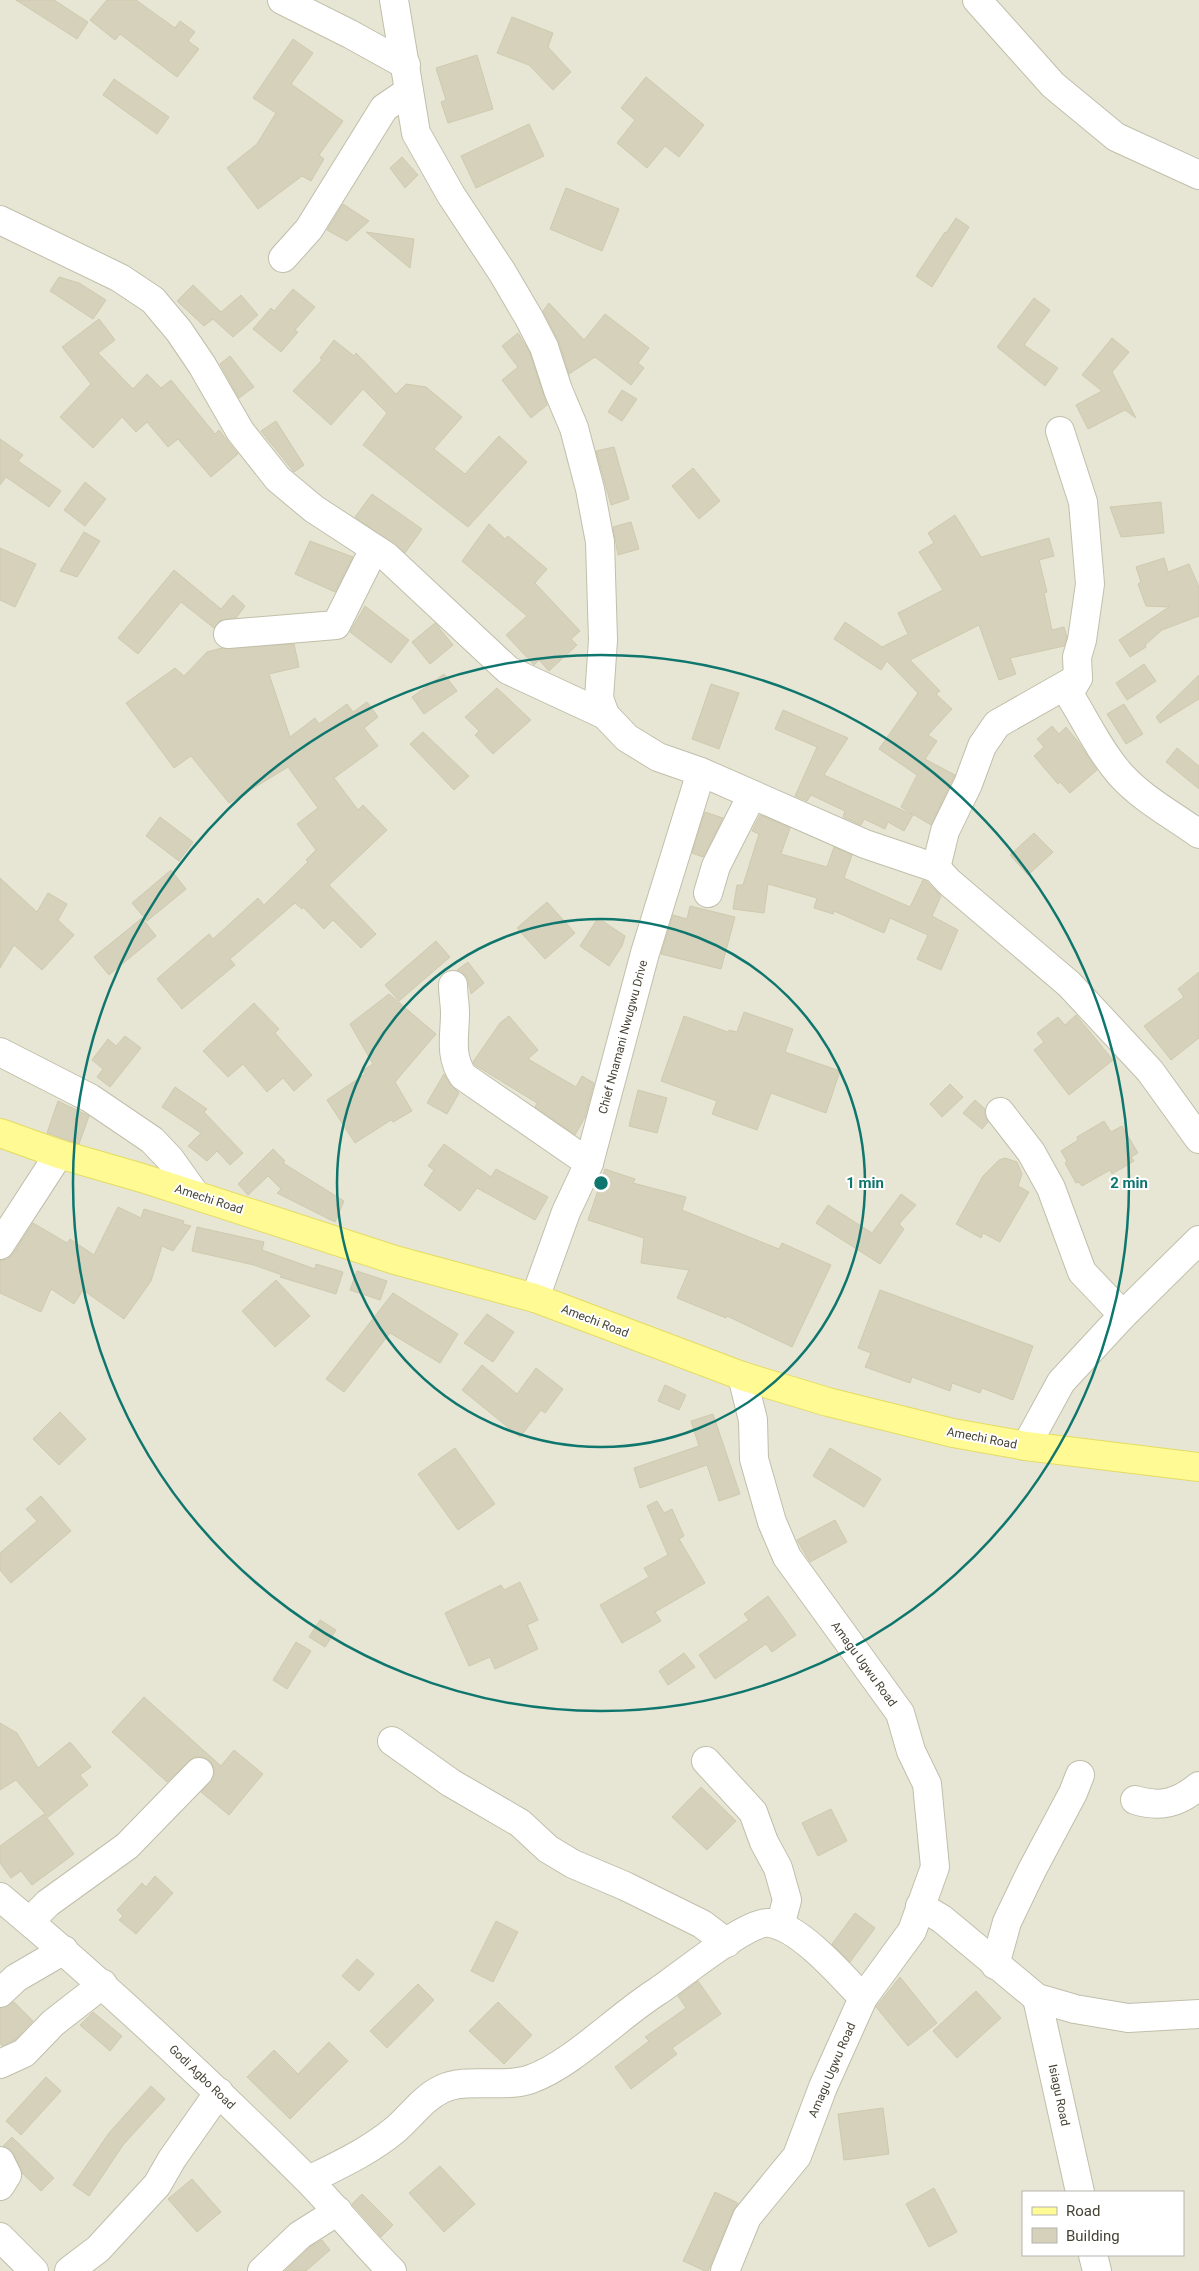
<svg xmlns="http://www.w3.org/2000/svg" width="1199" height="2271" font-family="Roboto,sans-serif">
	<rect width="100%" height="100%" fill="#f3f2e6"/>
	<path fill="#e7e6d4" fill-rule="evenodd" d="M 0,0 L 1199,0 L 1199,2271 L 0,2271 ZM 1023,2192 L 1183,2192 L 1183,2255 L 1023,2255 Z"/>
	<g fill="#d5d1bb" stroke="#cfcaae">
		<polygon points="16,0 54,0 88,22 77,39"/>
		<polygon points="107,0 136,0 175,28 180,21 195,32 188,41 199,49 177,77 120,34 115,40 90,20"/>
		<polygon points="512,17 553,33 548,47 571,72 553,90 529,65 497,53"/>
		<polygon points="293,39 313,53 291,84 343,121 319,155 324,159 311,181 302,176 258,209 227,168 257,144 276,113 253,98"/>
		<polygon points="477,55 493,109 448,123 441,102 446,100 436,68"/>
		<polygon points="646,77 704,125 679,157 665,146 647,168 617,143 635,120 621,108"/>
		<polygon points="114,79 169,117 157,134 103,95"/>
		<polygon points="529,124 544,156 476,188 461,156"/>
		<polygon points="402,157 418,175 405,188 390,168"/>
		<polygon points="566,188 619,209 602,251 550,229"/>
		<polygon points="343,204 369,221 347,241 327,230"/>
		<polygon points="956,218 969,227 932,287 916,276 945,232 946,233"/>
		<polygon points="366,232 414,239 410,268"/>
		<polygon points="59,277 79,283 106,300 93,319 50,291"/>
		<polygon points="193,285 221,312 241,295 258,315 233,337 213,319 204,326 177,301"/>
		<polygon points="293,289 315,307 295,330 298,332 281,352 253,329 271,308 274,311"/>
		<polygon points="1034,298 1050,310 1024,345 1058,368 1045,386 997,347"/>
		<polygon points="549,303 584,340 605,314 649,348 638,363 644,368 631,385 595,357 569,374 559,342 543,311"/>
		<polygon points="99,319 115,340 98,353 133,389 147,374 161,388 171,380 215,434 219,430 238,454 211,477 178,439 168,447 147,422 136,432 122,417 93,448 60,417 91,384 62,347"/>
		<polygon points="518,333 530,353 547,405 531,418 502,380 518,367 502,346"/>
		<polygon points="1112,338 1129,352 1112,372 1136,418 1125,410 1088,429 1076,405 1102,391 1082,375"/>
		<polygon points="334,340 354,356 356,353 396,394 406,384 426,387 462,417 434,449 465,474 499,436 527,462 468,527 363,445 387,413 363,389 331,425 293,391 322,360 320,358"/>
		<polygon points="230,356 254,387 239,398 220,364"/>
		<polygon points="622,390 637,399 622,421 608,412"/>
		<polygon points="276,421 304,465 294,472 261,431"/>
		<polygon points="0,439 23,455 18,461 61,491 49,507 6,477 0,485"/>
		<polygon points="614,447 629,499 611,505 596,451"/>
		<polygon points="693,468 720,501 699,519 672,486"/>
		<polygon points="85,482 106,499 85,526 64,510"/>
		<polygon points="372,494 422,529 405,553 355,517"/>
		<polygon points="1161,502 1164,533 1121,537 1110,507"/>
		<polygon points="955,515 981,557 1049,538 1054,556 1039,560 1047,592 1044,593 1052,630 1064,627 1067,637 1064,646 1010,658 1016,674 999,680 979,625 910,660 940,691 936,694 952,709 928,735 937,741 925,759 955,775 931,825 901,807 917,775 879,749 918,693 887,661 881,670 834,639 845,622 882,647 908,634 898,613 943,590 919,552 934,543 928,533"/>
		<polygon points="631,522 639,549 618,555 613,527"/>
		<polygon points="489,524 505,539 508,536 547,569 535,583 580,631 571,639 577,645 549,671 539,660 534,665 506,635 527,616 462,561"/>
		<polygon points="84,532 100,541 77,577 60,571"/>
		<polygon points="310,541 353,557 335,592 295,574"/>
		<polygon points="0,548 36,564 15,607 0,600"/>
		<polygon points="1164,558 1168,572 1189,564 1199,587 1199,616 1162,630 1145,645 1146,647 1130,657 1119,640 1169,607 1146,606 1138,584 1141,582 1136,567"/>
		<polygon points="174,570 221,609 233,595 245,606 236,618 220,621 214,628 181,602 138,654 118,638"/>
		<polygon points="365,606 409,640 391,663 350,632"/>
		<polygon points="435,623 453,645 430,664 412,642"/>
		<polygon points="294,644 299,667 269,674 290,737 315,718 319,724 347,704 353,712 367,702 378,717 364,728 378,746 334,778 358,810 363,805 387,830 329,885 376,934 361,948 333,920 324,929 303,907 302,909 295,903 230,959 235,965 182,1009 157,979 209,934 213,939 258,898 264,905 308,862 306,860 316,850 297,824 318,808 288,767 229,803 191,756 174,768 126,703 175,668 184,676 207,652 222,648"/>
		<polygon points="1144,664 1156,681 1127,700 1116,683"/>
		<polygon points="444,674 457,691 424,714 412,697"/>
		<polygon points="1199,675 1199,699 1160,723 1156,717"/>
		<polygon points="711,684 739,693 719,749 692,739"/>
		<polygon points="497,688 531,720 493,754 475,735 479,731 465,717"/>
		<polygon points="1124,704 1143,734 1126,744 1107,714"/>
		<polygon points="783,710 848,738 824,775 913,815 904,831 888,822 885,829 864,819 861,825 843,817 845,811 811,795 807,801 795,796 817,747 775,729"/>
		<polygon points="1052,726 1059,734 1066,727 1079,743 1097,770 1070,793 1060,782 1058,784 1034,756 1044,747 1037,739"/>
		<polygon points="423,732 469,776 454,790 410,744"/>
		<polygon points="1177,748 1199,766 1199,789 1166,762"/>
		<polygon points="705,812 723,818 703,857 692,853"/>
		<polygon points="760,815 790,828 781,854 827,867 834,847 852,855 844,878 910,907 923,880 927,882 941,896 932,916 958,930 941,970 917,959 928,935 890,918 884,933 834,911 833,914 814,908 817,898 768,884 764,913 733,909 737,885 743,885 759,834 752,831"/>
		<polygon points="160,817 193,842 179,861 146,836"/>
		<polygon points="1034,833 1053,852 1028,875 1010,855"/>
		<polygon points="171,870 186,889 147,921 132,903"/>
		<polygon points="0,878 37,912 48,893 67,904 58,920 74,935 42,970 14,945 0,968"/>
		<polygon points="547,902 575,933 545,959 517,928"/>
		<polygon points="690,906 735,917 721,969 661,954 673,915 687,919"/>
		<polygon points="142,918 156,936 109,975 94,957"/>
		<polygon points="598,918 625,936 622,946 609,966 580,946"/>
		<polygon points="436,941 450,957 399,1001 385,985"/>
		<polygon points="468,962 484,983 471,994 467,977 457,970"/>
		<polygon points="1199,972 1199,1038 1171,1060 1144,1026 1184,997 1178,989"/>
		<polygon points="389,994 436,1034 395,1082 412,1111 393,1122 391,1120 355,1143 327,1100 365,1074 363,1070 373,1064 350,1024"/>
		<polygon points="254,1003 279,1029 275,1033 312,1075 294,1091 283,1078 267,1092 243,1064 228,1077 203,1051"/>
		<polygon points="744,1012 793,1029 785,1052 840,1071 826,1113 771,1093 757,1130 712,1114 717,1101 661,1081 684,1016 728,1032 729,1030 737,1032"/>
		<polygon points="1076,1015 1113,1060 1069,1095 1034,1050 1044,1042 1037,1033 1058,1017 1065,1025"/>
		<polygon points="509,1016 538,1050 528,1059 576,1087 582,1076 594,1083 585,1117 575,1135 535,1107 537,1103 475,1065 473,1062 500,1023"/>
		<polygon points="125,1036 141,1048 110,1087 97,1077 103,1069 92,1060 108,1039 116,1046"/>
		<polygon points="444,1074 450,1084 459,1093 447,1114 427,1103"/>
		<polygon points="950,1084 963,1097 942,1117 930,1104"/>
		<polygon points="175,1087 207,1109 204,1112 243,1153 230,1165 217,1151 207,1161 188,1146 201,1133 162,1107"/>
		<polygon points="638,1090 667,1098 657,1133 629,1126"/>
		<polygon points="975,1100 985,1109 985,1115 988,1122 982,1129 963,1113"/>
		<polygon points="58,1101 89,1116 79,1144 47,1133"/>
		<polygon points="1104,1121 1111,1132 1122,1126 1138,1153 1131,1157 1134,1161 1112,1174 1110,1170 1082,1186 1079,1182 1076,1183 1065,1163 1067,1161 1061,1151 1078,1140 1077,1137"/>
		<polygon points="444,1144 491,1177 496,1169 548,1197 535,1220 477,1188 460,1211 424,1185 434,1170 428,1166"/>
		<polygon points="273,1149 285,1161 283,1163 344,1201 335,1222 277,1193 281,1189 268,1176 248,1195 238,1184"/>
		<polygon points="1005,1158 1017,1162 1022,1174 1018,1186 1029,1192 1000,1242 983,1233 981,1238 956,1224 983,1176 999,1160"/>
		<polygon points="605,1169 635,1179 633,1183 686,1197 682,1210 779,1249 782,1243 831,1265 792,1347 727,1316 726,1318 677,1298 689,1270 641,1263 644,1238 588,1220"/>
		<polygon points="901,1194 916,1205 899,1224 904,1229 880,1264 816,1223 828,1205 872,1233"/>
		<polygon points="118,1207 141,1218 144,1209 184,1221 183,1224 191,1226 173,1251 162,1246 151,1281 124,1319 83,1290 74,1304 51,1289 41,1312 0,1293 0,1260 8,1259 13,1254 33,1223 67,1243 70,1239 94,1255"/>
		<polygon points="197,1227 264,1242 262,1250 315,1269 316,1264 343,1272 336,1294 280,1277 282,1275 254,1265 192,1251"/>
		<polygon points="357,1271 387,1281 380,1300 350,1290"/>
		<polygon points="276,1280 310,1316 275,1347 242,1311"/>
		<polygon points="880,1290 1033,1346 1013,1400 982,1388 980,1393 952,1383 950,1391 912,1377 910,1383 865,1367 871,1353 858,1348"/>
		<polygon points="393,1293 458,1334 440,1363 390,1333 344,1392 326,1379"/>
		<polygon points="487,1314 514,1332 493,1362 464,1343"/>
		<polygon points="482,1365 517,1394 536,1368 563,1389 545,1413 541,1410 520,1437 462,1390"/>
		<polygon points="665,1385 686,1395 679,1410 658,1401"/>
		<polygon points="60,1412 86,1439 59,1465 33,1439"/>
		<polygon points="713,1414 740,1494 719,1501 707,1465 640,1488 634,1468 699,1446 691,1421"/>
		<polygon points="455,1448 495,1504 458,1530 418,1474"/>
		<polygon points="830,1448 881,1479 864,1507 813,1476"/>
		<polygon points="41,1496 71,1531 11,1583 0,1570 0,1553 37,1521 26,1509"/>
		<polygon points="657,1501 664,1513 672,1509 684,1536 679,1539 705,1583 655,1612 661,1621 622,1643 600,1605 649,1577 644,1568 668,1555 647,1506"/>
		<polygon points="835,1520 847,1542 810,1562 797,1540"/>
		<polygon points="520,1582 538,1620 527,1625 538,1649 495,1669 490,1657 469,1666 445,1613 501,1585 504,1590"/>
		<polygon points="768,1596 796,1635 772,1652 766,1644 715,1679 699,1655 749,1620 744,1614"/>
		<polygon points="320,1620 336,1630 325,1647 309,1637"/>
		<polygon points="296,1642 311,1651 287,1689 273,1680"/>
		<polygon points="684,1653 695,1667 668,1685 659,1671"/>
		<polygon points="144,1697 221,1766 234,1750 263,1774 229,1815 201,1792 214,1776 214,1768 210,1761 202,1757 194,1757 167,1782 112,1732"/>
		<polygon points="0,1723 17,1733 38,1768 70,1742 91,1767 80,1775 88,1785 48,1817 16,1780 0,1790"/>
		<polygon points="701,1787 736,1821 707,1850 672,1817"/>
		<polygon points="831,1809 847,1841 818,1856 802,1823"/>
		<polygon points="44,1814 74,1854 32,1885 21,1871 11,1878 0,1863 0,1846"/>
		<polygon points="155,1876 173,1893 136,1934 119,1920 123,1916 117,1910 142,1883 146,1887"/>
		<polygon points="855,1913 875,1928 850,1962 832,1944"/>
		<polygon points="496,1921 518,1932 493,1982 471,1971"/>
		<polygon points="357,1959 374,1974 359,1991 342,1976"/>
		<polygon points="900,1977 937,2023 908,2046 876,2007"/>
		<polygon points="698,1981 721,2014 672,2048 677,2054 631,2089 615,2067 649,2041 645,2037 686,2008 678,1996"/>
		<polygon points="418,1984 434,2000 387,2048 370,2031"/>
		<polygon points="976,1991 1001,2018 957,2058 933,2031"/>
		<polygon points="14,2002 33,2021 15,2040 2,2046 0,2043 0,2008"/>
		<polygon points="498,2002 532,2035 504,2064 469,2031"/>
		<polygon points="93,2012 122,2036 110,2051 80,2025"/>
		<polygon points="329,2042 348,2061 290,2119 247,2077 274,2050 298,2074"/>
		<polygon points="46,2077 61,2091 21,2135 6,2121"/>
		<polygon points="151,2086 165,2099 123,2145 89,2196 73,2185 109,2133"/>
		<polygon points="883,2108 889,2154 844,2160 838,2114"/>
		<polygon points="12,2137 54,2178 41,2191 22,2173 14,2154 3,2146"/>
		<polygon points="440,2166 475,2204 444,2232 409,2193"/>
		<polygon points="192,2179 221,2212 197,2232 168,2199"/>
		<polygon points="934,2188 957,2232 929,2247 906,2204"/>
		<polygon points="715,2192 738,2203 733,2211 708,2271 705,2271 683,2261"/>
		<polygon points="362,2194 393,2225 381,2237 352,2204"/>
		<polygon points="322,2240 330,2250 306,2271 285,2271 310,2247"/>
	</g>
	<g fill="none" stroke-linecap="round" stroke-linejoin="round">
		<defs>
			<g id="minor">
				<polyline points="282,0 350,34 406,65"/>
				<polyline points="394,0 416,133 451,195 502,272 529,318 544,347 558,390 574,428 590,489 600,542 603,640 599,698 605,715"/>
				<polyline points="977,0 1053,85 1116,137 1199,175"/>
				<polyline points="0,220 120,278 153,300 179,331 202,365 240,431 278,479 314,509 386,556 508,670 605,715 627,738 658,757 701,772 865,844 936,868 949,882 1069,984 1150,1071 1199,1139"/>
				<polyline points="283,258 309,229 384,108 409,91"/>
				<path d="M 1060,431 L 1083,502 L 1090,584 L 1082,640 L 1077,657 L 1078,678 L 1069,694 C 1086,721 1099,750 1120,774 C 1142,799 1173,815 1199,834"/>
				<polyline points="228,634 336,625 374,549"/>
				<polyline points="936,868 945,831 968,784 982,746 997,724 1078,678"/>
				<polyline points="708,893 716,866 752,795"/>
				<path d="M 453,985 C 453,994 455,1004 455,1013 C 455,1036 449,1055 463,1076 L 589,1163"/>
				<polyline points="0,1052 90,1098 152,1140 170,1159 195,1194"/>
				<polyline points="1000,1112 1031,1152 1051,1188 1082,1272 1123,1315"/>
				<polyline points="0,1245 59,1154"/>
				<polyline points="535,1298 566,1212 589,1163 645,953 701,772"/>
				<polyline points="1026,1446 1061,1382 1123,1315 1199,1240"/>
				<polyline points="392,1741 451,1783 520,1823 548,1849 573,1864 625,1886 702,1924 727,1943"/>
				<polyline points="706,1761 753,1812 764,1842 778,1868 787,1900 780,1926"/>
				<path d="M 1135,1800 C 1161,1808 1178,1803 1199,1786"/>
				<path d="M 0,1897 C 107,1986 208,2081 307,2179 C 337,2209 362,2242 392,2271"/>
				<polyline points="920,1906 942,1919 1037,1998 1075,2009 1128,2018 1199,2014"/>
				<polyline points="30,1921 48,1903 127,1846 199,1772"/>
				<polyline points="995,1965 1007,1922 1032,1870 1073,1793 1080,1775"/>
				<polyline points="0,1993 16,1978 64,1950"/>
				<polyline points="1037,1998 1080,2192"/>
				<polyline points="0,2064 24,2053 53,2023 103,1984"/>
				<polyline points="0,2161 7,2175 0,2186"/>
				<path d="M 309,2180 C 339,2165 370,2151 396,2129 C 411,2116 423,2098 442,2089 C 465,2077 503,2089 531,2079 C 573,2064 618,2016 658,1991 C 681,1976 747,1920 770,1923 C 800,1927 843,1977 863,1998"/>
				<polyline points="0,2237 34,2271"/>
				<polyline points="1093,2255 1097,2271"/>
				<polyline points="69,2271 98,2249 157,2185 172,2159 219,2092"/>
				<polyline points="262,2271 300,2235 338,2211"/>
				<polyline points="725,2271 747,2217 797,2156 823,2087 863,1998 912,1931 935,1867 927,1784 911,1751 900,1713 787,1557 772,1522 754,1459 753,1420 742,1376"/>
			</g>
			<polyline id="major" points="0,1133 59,1154 142,1178 395,1260 535,1298 742,1376 828,1402 953,1433 1026,1446 1199,1467"/>
		</defs>
		<use href="#minor" stroke="#c1bfab" stroke-width="30"/>
		<use href="#major" stroke="#e4dc63" stroke-width="30"/>
		<use href="#minor" stroke="#fff" stroke-width="28"/>
		<use href="#major" stroke="#fffa93" stroke-width="28"/>
	</g>
	<g fill="none" stroke="#0f766e" stroke-width="2.5">
		<circle cx="601" cy="1183" r="264"/>
		<circle cx="601" cy="1183" r="528"/>
	</g>
	<g text-anchor="middle" stroke-width="4" stroke-linejoin="round" paint-order="stroke">
		<g font-size="12" fill="#464335" stroke="#fff">
			<text transform="translate(623 1037) rotate(-75)" y="4">Chief Nnamani Nwugwu Drive</text>
			<text transform="translate(209 1199) rotate(18)" y="4">Amechi Road</text>
			<text transform="translate(595 1321) rotate(21)" y="4">Amechi Road</text>
			<text transform="translate(982 1438) rotate(11)" y="4">Amechi Road</text>
			<text transform="translate(864 1664) rotate(54)" y="4">Amagu Ugwu Road</text>
			<text transform="translate(832 2070) rotate(-67)" y="4">Amagu Ugwu Road</text>
			<text transform="translate(202 2077) rotate(44)" y="4">Godi Agbo Road</text>
			<text transform="translate(1059 2095) rotate(78)" y="4">Isiagu Road</text>
		</g>
	</g>
	<circle cx="601" cy="1183" r="8" fill="#0f766e" stroke="#fff" stroke-width="2.5"/>
	<g font-size="15" text-anchor="middle" font-weight="bold" fill="#0f766e" stroke="#fff" stroke-width="4" stroke-linejoin="round" paint-order="stroke">
		<text x="865" y="1188">1 min</text>
		<text x="1129" y="1188">2 min</text>
	</g>
	<rect x="1022" y="2191" width="162" height="65" fill="#ffffff" stroke="#b5b4ae"/>
	<rect x="1032" y="2207" width="25" height="8" fill="#fffa93" stroke="#b5b4ae"/>
	<text x="1066" y="2216" font-size="15" fill="#464335">Road</text>
	<rect x="1032" y="2228" width="25" height="15" fill="#d5d1bb" stroke="#b5b4ae"/>
	<text x="1066" y="2241" font-size="15" fill="#464335">Building</text>
</svg>
